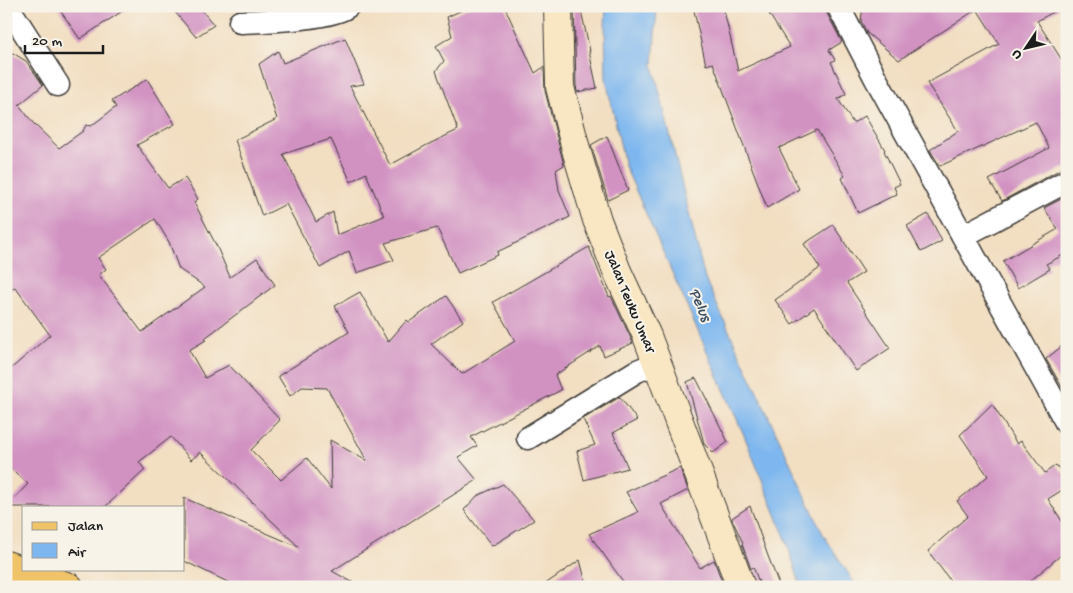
<svg xmlns="http://www.w3.org/2000/svg" width="1073" height="593" font-family="'Gochi Hand',sans-serif">
	<rect width="100%" height="100%" fill="#f7f3e8"/>
	<filter id="ink" filterUnits="userSpaceOnUse"><feTurbulence type="fractalNoise" baseFrequency=".02" numOctaves="2"/><feDisplacementMap in="SourceGraphic" scale="10" xChannelSelector="R" yChannelSelector="G"/><feConvolveMatrix kernelMatrix="1 2 1 2 8 2 1 2 1" color-interpolation-filters="sRGB"/></filter>
	<filter id="wash" filterUnits="userSpaceOnUse"><feTurbulence type="fractalNoise" baseFrequency=".0096" numOctaves="4" result="noise"/><feDisplacementMap in="SourceGraphic" scale="20" xChannelSelector="R" yChannelSelector="G"/><feGaussianBlur stdDeviation="1.12" result="paint"/><feColorMatrix in="noise" values="0 0 0 0 0 0 0 0 0 0 0 0 0 0 0 0 0 1.4 0 .05"/><feComposite in="paint" operator="in"/></filter>
	<g filter="url(#wash)">
		<rect width="100%" height="100%" fill="#f2dec1"/>
		<polygon fill="#7eb7ef" stroke="#4d6a86" points="606,6 657,6 653,65 705,279 823,534 857,587 801,587 785,537 744,435 625,166 606,79 605,27"/>
		<g id="blocks">
			<g fill="#d192c2" fill-rule="evenodd">
				<polygon points="57,6 130,6 80,39"/>
				<polygon points="170,6 198,6 214,25 196,37"/>
				<path d="M 471,6 L 506,6 L 506,10 L 535,73 L 544,67 L 545,91 L 564,165 L 556,170 L 559,190 L 570,217 L 497,252 L 498,255 L 458,273 L 437,228 L 385,243 L 394,260 L 357,273 L 349,251 L 320,268 L 286,204 L 262,216 L 235,140 L 277,119 L 259,64 L 278,51 L 283,63 L 345,38 L 364,84 L 350,86 L 390,165 L 427,145 L 458,130 L 436,71 L 444,61 L 436,46 L 452,36 L 447,17 ZM 331,139 L 351,182 L 366,173 L 384,216 L 337,235 L 333,212 L 316,222 L 283,154 Z"/>
				<polygon points="574,6 580,6 590,51 589,51 597,88 577,92 576,85"/>
				<polygon points="693,6 723,6 738,71 790,47 764,6 823,6 842,42 829,50 835,60 831,62 846,94 838,99 853,123 865,116 885,150 884,151 900,184 894,187 897,194 858,213 842,178 845,176 817,130 779,148 799,189 767,208 713,63 706,65"/>
				<polygon points="863,6 1064,6 1037,21 1067,68 1067,168 1061,169 1002,201 989,180 1049,148 1036,122 940,166 930,150 958,131 927,83 999,44 977,9 899,60 867,33 861,21"/>
				<path d="M 6,49 L 26,61 L 43,85 L 19,105 L 34,124 L 59,148 L 83,131 L 86,125 L 91,126 L 116,107 L 112,101 L 147,79 L 175,124 L 137,145 L 168,188 L 185,178 L 198,199 L 194,202 L 217,247 L 230,277 L 257,258 L 275,285 L 205,338 L 206,340 L 189,350 L 205,378 L 229,365 L 280,420 L 251,450 L 281,480 L 307,458 L 331,489 L 330,440 L 367,461 L 327,388 L 302,387 L 290,396 L 278,376 L 349,332 L 335,306 L 360,292 L 388,342 L 407,320 L 409,322 L 446,296 L 463,321 L 431,344 L 462,374 L 515,341 L 493,302 L 589,247 L 609,297 L 611,296 L 633,343 L 604,356 L 600,346 L 555,375 L 561,390 L 471,437 L 477,446 L 458,457 L 477,480 L 332,571 L 361,587 L 238,587 L 184,561 L 184,498 L 299,547 L 200,452 L 191,460 L 171,437 L 139,462 L 145,470 L 105,507 L 6,507 L 28,484 L 6,464 L 6,373 L 50,335 L 15,287 L 6,293 ZM 155,219 L 169,242 L 179,269 L 205,287 L 142,332 L 99,275 L 106,269 L 98,258 Z"/>
				<polygon points="607,136 628,190 608,200 591,145"/>
				<polygon points="1067,196 1067,253 1046,264 1050,269 1018,288 1003,261 1058,229 1044,208"/>
				<polygon points="928,214 942,241 921,252 907,226"/>
				<polygon points="833,225 864,272 847,283 890,348 856,371 814,308 792,324 775,300 820,268 804,244"/>
				<polygon points="1067,342 1067,396 1046,359"/>
				<polygon points="696,378 728,442 713,453 705,445 704,443 687,382"/>
				<polygon points="620,397 637,420 613,433 628,468 584,480 577,451 595,445 583,419"/>
				<polygon points="992,404 1017,444 1021,441 1045,473 1056,465 1067,477 1067,487 1048,499 1067,529 1067,550 1023,587 955,587 928,551 968,516 957,501 988,476 960,435"/>
				<polygon points="680,468 688,490 661,504 700,568 714,560 724,587 627,587 589,534 638,512 626,492"/>
				<polygon points="503,484 534,520 492,546 464,510 477,496"/>
				<polygon points="750,506 768,556 780,587 761,587 753,567 751,569 742,544 743,543 732,519 732,518"/>
				<polygon points="580,560 587,587 541,587"/>
			</g>
		</g>
	</g>
	<g filter="url(#ink)">
		<use href="#blocks" fill-opacity="0" stroke="#3c3935" stroke-width="1"/>
		<g fill="none" stroke-linecap="round" stroke-linejoin="round">
			<defs>
				<g id="street">
					<polyline points="6,6 14,16 58,85"/>
					<polyline points="838,6 876,79 1067,424"/>
					<path d="M 240,22 C 262,21 334,19 348,6"/>
					<polyline points="963,236 1067,181"/>
					<polyline points="528,438 637,371 657,363"/>
				</g>
				<polyline id="secondary" points="558,6 560,87 577,153 597,220 617,271 647,336 741,587"/>
				<polyline id="primary" points="6,565 69,587"/>
			</defs>
			<use href="#street" stroke="#3c3935" stroke-width="25"/>
			<use href="#secondary" stroke="#3c3935" stroke-width="30"/>
			<use href="#primary" stroke="#3c3935" stroke-width="30"/>
			<use href="#street" stroke="#fff" stroke-width="22"/>
			<use href="#secondary" stroke="#f9e7c3" stroke-width="28"/>
			<use href="#primary" stroke="#f0c369" stroke-width="28"/>
		</g>
	</g>
	<g text-anchor="middle" stroke-width="4" stroke-linejoin="round" paint-order="stroke">
		<g font-size="15" fill="#1c1c1c" stroke="#f7f3e8">
			<text transform="translate(631 301) rotate(67)" y="5">Jalan Teuku Umar</text>
		</g>
		<g font-size="16" font-style="italic" fill="#3e5266" stroke="#f7f3e8">
			<text transform="translate(702 304) rotate(67)" y="6">Pelus</text>
		</g>
	</g>
	<rect width="1073" height="593" fill="none" stroke="#f7f3e8" stroke-width="25"/>
	<rect x="22" y="506" width="162" height="65" fill="#f7f3e8" stroke="#9f9d96"/>
	<rect x="32" y="522" width="25" height="8" fill="#f0c369" stroke="#9f9d96"/>
	<text x="68" y="530" font-size="15" fill="#1c1c1c">Jalan</text>
	<rect x="32" y="543" width="25" height="15" fill="#7eb7ef" stroke="#9f9d96"/>
	<text x="68" y="556" font-size="15" fill="#1c1c1c">Air</text>
	<g transform="translate(1026 48) rotate(235)" stroke="#f7f3e8" stroke-width="4" paint-order="stroke">
	<path d="M0-4L9 19L0 12L-9 19Z" fill="#1c1c1c"/>
	<text y="-8" font-size="14" font-weight="bold" text-anchor="middle" fill="#1c1c1c">U</text>
	</g>
	<path d="M25 45v8h78v-8" fill="none" stroke="#1c1c1c" stroke-width="2.5"/>
	<text x="32" y="45" font-size="15" fill="#1c1c1c" stroke="#f7f3e8" stroke-width="4" paint-order="stroke">20 m</text>
</svg>
